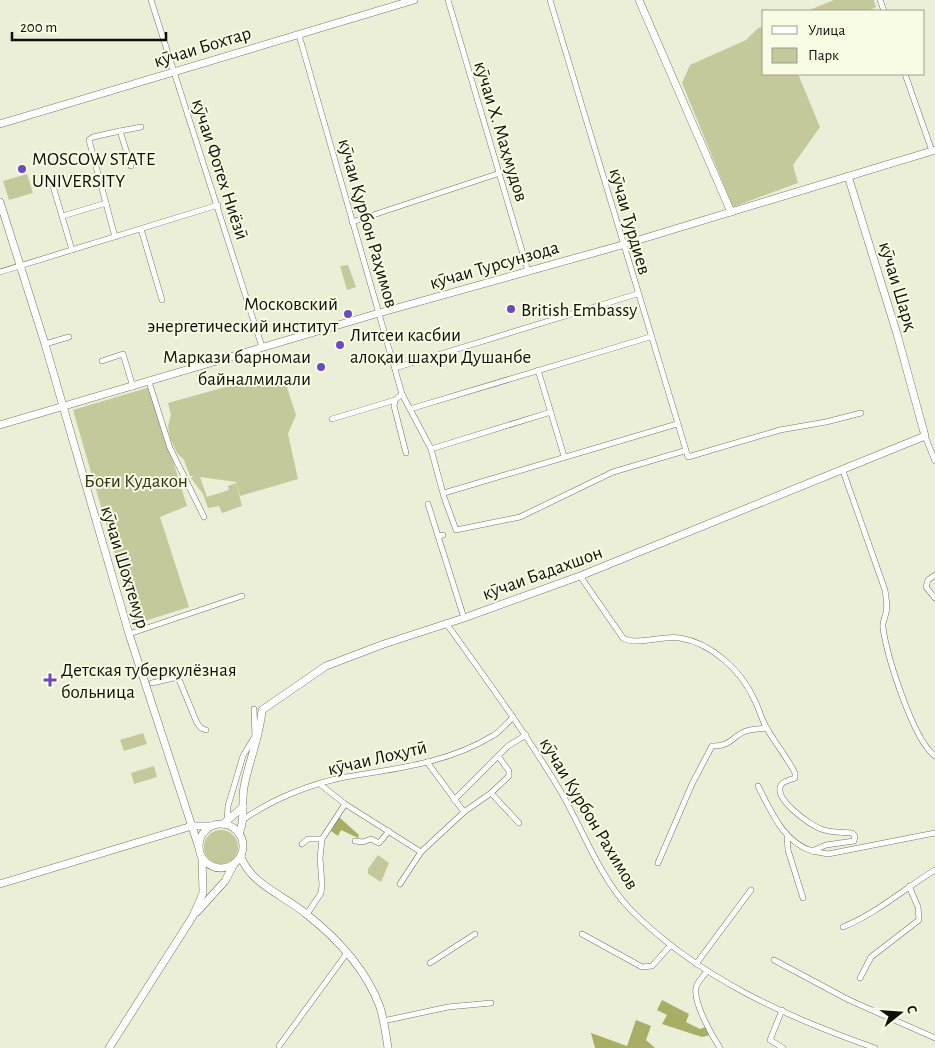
<svg xmlns="http://www.w3.org/2000/svg" width="935" height="1048" font-family="'Alegreya Sans',sans-serif">
	<rect width="100%" height="100%" fill="#ecefd8"/>
	<g fill="#c4c89b">
		<polygon points="834,0 874,0 876,7 868,11 807,11"/>
		<polygon points="764,26 764,74 798,74 820,127 793,165 798,183 733,207 682,83 690,65 746,40 758,28"/>
		<polygon points="27,174 33,193 9,200 3,181"/>
		<polygon points="348,265 356,287 347,290 340,266"/>
		<polygon points="269,375 285,381 296,415 288,434 298,479 240,496 236,482 200,477 207,497 229,490 228,486 236,483 242,506 222,513 219,506 208,508 203,494 191,478 194,476 190,476 184,460 177,453 170,438 168,426 171,415 168,403"/>
		<polygon points="150,387 187,506 160,517 189,607 135,624 73,410"/>
		<polygon points="143,733 147,744 124,751 120,740"/>
		<polygon points="154,766 157,777 134,784 131,773"/>
		<circle cx="221" cy="847" r="17"/>
		<polygon points="378,855 389,863 381,882 368,874 368,869"/>
	</g>
	<g fill="#a9ae66">
		<polygon points="339,817 359,835 358,838 341,830 338,836 331,831"/>
		<polygon points="662,1000 689,1014 686,1022 700,1029 708,1026 710,1035 702,1037 662,1024 667,1015 657,1010"/>
		<polygon points="636,1020 651,1026 646,1040 655,1048 595,1048 591,1033 627,1046"/>
	</g>
	<g fill="none" stroke-linecap="round" stroke-linejoin="round">
		<defs>
			<g id="street">
				<polyline points="151,0 262,347"/>
				<polyline points="448,0 528,271"/>
				<polyline points="550,0 688,457 780,430 826,422 861,413"/>
				<polyline points="880,0 884,11"/>
				<polyline points="299,35 402,394 431,449 444,497 456,530 520,517 613,472 684,451"/>
				<polyline points="905,74 932,151"/>
				<polyline points="131,166 120,131 141,127"/>
				<polyline points="53,186 72,250"/>
				<polyline points="63,216 106,203"/>
				<polyline points="352,222 500,173"/>
				<polyline points="141,229 162,300"/>
				<polyline points="115,237 89,140 93,137 120,131"/>
				<polyline points="0,272 218,205"/>
				<polyline points="45,344 69,337"/>
				<polyline points="102,361 123,354 133,387"/>
				<polyline points="395,368 637,294"/>
				<polyline points="538,370 564,456"/>
				<polyline points="149,382 170,448 204,517"/>
				<polyline points="395,400 394,406 406,453"/>
				<polyline points="410,409 650,337"/>
				<polyline points="332,419 395,400 402,394"/>
				<polyline points="925,436 935,461"/>
				<polyline points="431,449 551,412"/>
				<path d="M 843,471 L 885,590 C 886,598 888,605 886,613 C 885,618 882,622 883,628 C 887,656 913,740 935,756"/>
				<polyline points="444,493 677,424"/>
				<polyline points="428,504 438,536"/>
				<polyline points="443,535 438,536 464,618"/>
				<polyline points="935,575 928,580 926,587 935,598"/>
				<path d="M 580,576 L 623,638 C 636,646 663,635 680,638 C 711,643 741,670 754,699 C 759,708 761,718 766,727 C 775,743 787,757 795,773 L 795,778 C 791,780 783,781 781,785 C 773,799 810,825 821,829 C 831,833 842,832 852,833 L 855,836 L 854,841 L 826,845 L 812,851 L 828,854 L 935,833"/>
				<path d="M 446,623 C 486,679 526,733 561,792 C 583,830 600,878 630,909 C 697,977 786,1017 875,1048"/>
				<polyline points="129,634 242,596"/>
				<polyline points="152,683 178,677 197,723 201,728 206,730"/>
				<polyline points="427,762 464,812"/>
				<polyline points="321,785 345,804 421,852"/>
				<path d="M 758,786 C 771,811 783,842 812,851"/>
				<polyline points="491,793 519,823"/>
				<polyline points="454,800 498,756"/>
				<path d="M 244,819 C 273,799 310,784 345,777 C 395,769 449,763 494,735 C 501,731 507,723 513,717"/>
				<polyline points="227,822 228,806 243,756 255,736 254,709"/>
				<polyline points="787,835 788,850 803,898"/>
				<polyline points="355,841 363,842 371,839 379,843 389,831"/>
				<polyline points="302,844 308,839 322,839"/>
				<path d="M 658,863 L 692,784 L 712,746 C 731,747 732,736 746,731 C 752,729 760,729 767,728"/>
				<polyline points="400,884 421,852 464,812 491,793 509,776 509,771 498,756 508,746 526,735"/>
				<polyline points="307,914 321,893 322,885 320,858 322,839 345,804"/>
				<path d="M 843,927 C 877,913 904,889 935,870"/>
				<polyline points="582,934 642,967 652,966 670,946"/>
				<polyline points="774,960 849,1000 935,1038"/>
				<polyline points="430,963 475,934"/>
				<polyline points="696,964 751,890"/>
				<path d="M 707,971 C 703,977 697,982 696,988 C 693,1002 712,1036 720,1048"/>
				<polyline points="860,978 871,957 919,920 918,907 909,886"/>
				<polyline points="782,1010 770,1040 783,1048"/>
				<polyline points="383,1021 448,1007 491,1003"/>
				<polyline points="279,1046 347,953"/>
			</g>
			<g id="secondary">
				<polyline points="639,0 731,212"/>
				<polyline points="0,124 414,0"/>
				<polyline points="0,202 45,344 129,634 199,848"/>
				<polyline points="0,425 379,313 622,245 935,150"/>
				<circle cx="221" cy="846" r="22"/>
				<polyline points="223,824 243,807"/>
				<path d="M 239,834 C 246,818 241,803 244,787 C 249,760 260,737 262,710 L 326,666 L 384,644 L 464,618 L 580,576 L 925,436 L 897,334 L 848,176"/>
				<path d="M 241,857 C 251,884 283,895 305,913 C 337,938 366,969 380,1007 C 384,1020 386,1035 388,1048"/>
				<polyline points="0,884 192,826 211,826"/>
				<polyline points="197,912 225,881 234,864"/>
				<polyline points="109,1048 193,916 203,893 202,858"/>
			</g>
		</defs>
		<use href="#street" stroke="#737561" stroke-width="6"/>
		<use href="#secondary" stroke="#737561" stroke-width="8"/>
		<use href="#street" stroke="#fff" stroke-width="5"/>
		<use href="#secondary" stroke="#fff" stroke-width="7"/>
	</g>
	<g fill="#6d4ac3" stroke="#f9fce5" stroke-width="2">
		<circle cx="22" cy="169" r="5"/>
		<circle cx="511" cy="309" r="5"/>
		<circle cx="348" cy="314" r="5"/>
		<circle cx="340" cy="345" r="5"/>
		<circle cx="321" cy="367" r="5"/>
		<path d="M47.5 672.5h5v5h5v5h-5v5h-5v-5h-5v-5h5z"/>
	</g>
	<g text-anchor="middle" stroke-width="4" stroke-linejoin="round" paint-order="stroke">
		<g font-size="19" fill="#0f1008" stroke="#f9fce5">
			<text transform="translate(202 46) rotate(-17)" y="7">кӯчаи Бохтар</text>
			<text transform="translate(502 131) rotate(73)" y="7">кӯчаи Х. Маҳмудов</text>
			<text transform="translate(221 169) rotate(72)" y="7">кӯчаи Фотех Ниёзӣ</text>
			<text transform="translate(631 221) rotate(74)" y="7">кӯчаи Турдиев</text>
			<text transform="translate(369 223) rotate(74)" y="7">кӯчаи Қурбон Раҳимов</text>
			<text transform="translate(494 264) rotate(-16)" y="7">кӯчаи Турсунзода</text>
			<text transform="translate(899 286) rotate(73)" y="7">кӯчаи Шарқ</text>
			<text transform="translate(126 567) rotate(73)" y="7">кӯчаи Шоҳтемур</text>
			<text transform="translate(542 572) rotate(-20)" y="7">кӯчаи Бадахшон</text>
			<text transform="translate(377 757) rotate(-13)" y="7">кӯчаи Лоҳутӣ</text>
			<text transform="translate(590 813) rotate(59)" y="7">кӯчаи Курбон Рахимов</text>
		</g>
		<g font-size="19" fill="#0f1008" stroke="#f9fce5" text-anchor="start">
			<text x="32" y="165">MOSCOW STATE<tspan x="32" dy="22">UNIVERSITY</tspan></text>
			<text x="338" y="310" text-anchor="end">Московский<tspan x="338" dy="22">энергетический институт</tspan></text>
			<text x="521" y="316">British Embassy</text>
			<text x="350" y="341">Литсеи касбии<tspan x="350" dy="22">алоқаи шаҳри Душанбе</tspan></text>
			<text x="311" y="363" text-anchor="end">Маркази барномаи<tspan x="311" dy="22">байналмилали</tspan></text>
			<text x="61" y="676">Детская туберкулёзная<tspan x="61" dy="22">больница</tspan></text>
		</g>
		<g font-size="19" fill="#313313" stroke="#f9fce5">
			<text x="136" y="487">Боғи Кудакон</text>
		</g>
	</g>
	<rect x="762" y="10" width="162" height="65" fill="#f9fce5" stroke="#9b9e8d"/>
	<rect x="772" y="26" width="25" height="8" fill="#ffffff" stroke="#9b9e8d"/>
	<text x="808" y="35" font-size="15" fill="#0f1008">Улица</text>
	<rect x="772" y="48" width="25" height="15" fill="#c4c89b" stroke="#9b9e8d"/>
	<text x="808" y="60" font-size="15" fill="#0f1008">Парк</text>
	<g transform="translate(900 1013) rotate(73)" stroke="#f9fce5" stroke-width="4" paint-order="stroke">
	<path d="M0-4L9 19L0 12L-9 19Z" fill="#0f1008"/>
	<text y="-8" font-size="14" font-weight="bold" text-anchor="middle" fill="#0f1008">С</text>
	</g>
	<path d="M12 32v8h154v-8" fill="none" stroke="#0f1008" stroke-width="2.5"/>
	<text x="20" y="32" font-size="15" fill="#0f1008" stroke="#f9fce5" stroke-width="4" paint-order="stroke">200 m</text>
</svg>
